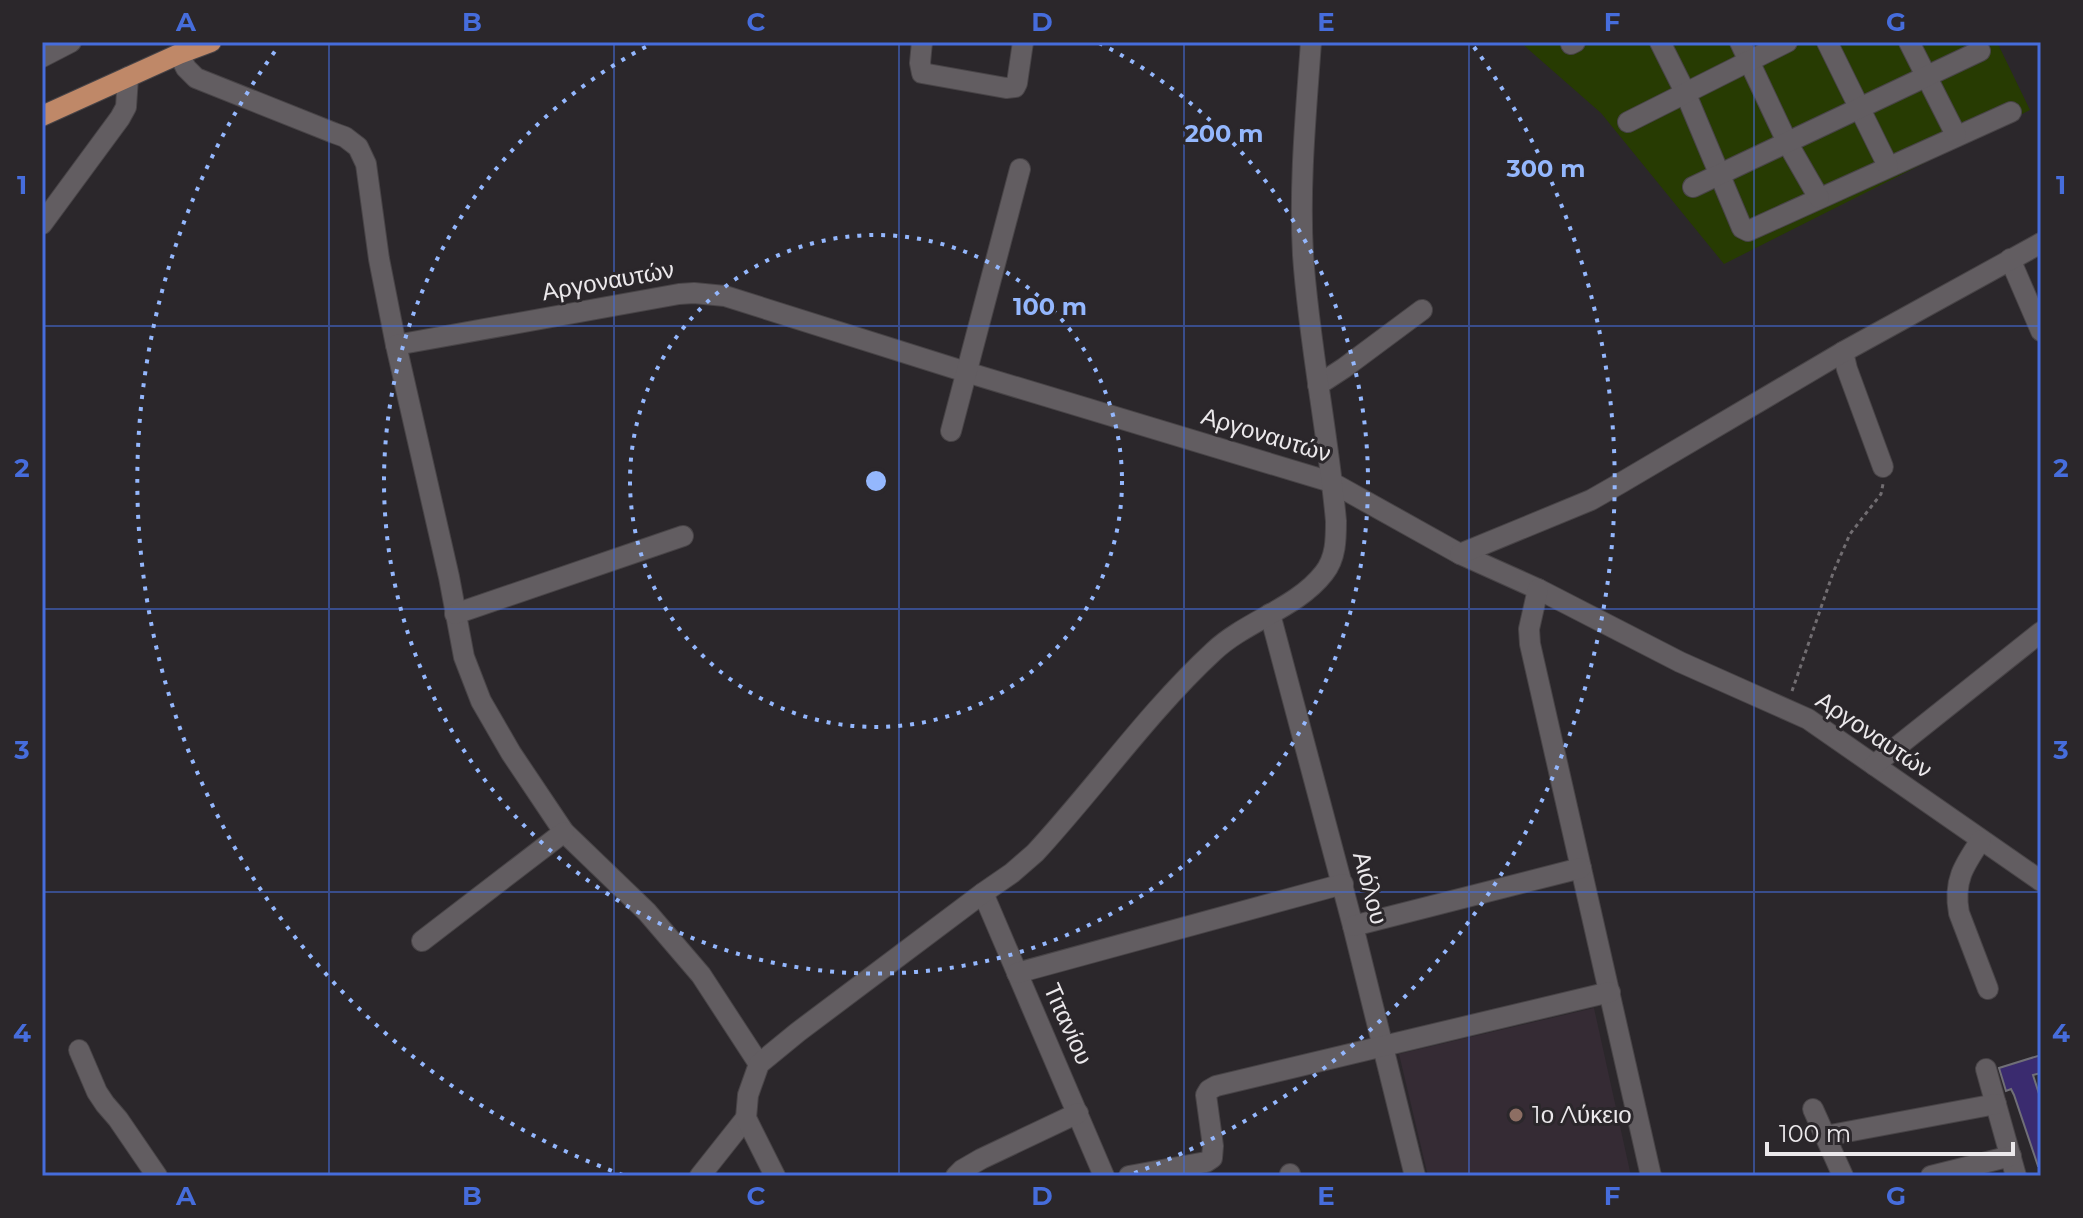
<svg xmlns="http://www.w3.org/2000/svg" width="2083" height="1218" font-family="Montserrat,sans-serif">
	<rect width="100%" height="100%" fill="#2b272b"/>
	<polygon fill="#352b34" points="1594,1008 1631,1176 1428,1176 1399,1054"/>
	<polygon fill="#273b02" points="1520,42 1997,42 2030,110 1724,264 1601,113"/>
	<polygon fill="#3a2b6f" stroke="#706f76" stroke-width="2" points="2041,1055 2041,1073 2033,1075 2041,1100 2041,1166 2038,1166 2014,1095 2011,1089 2006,1091 1999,1068"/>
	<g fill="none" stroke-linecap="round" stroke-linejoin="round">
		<defs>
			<g id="minor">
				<polyline points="922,42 920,63 922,73 1006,88 1015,87 1017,83 1023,42"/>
				<polyline points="1660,42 1685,92 1742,228 1748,231 2011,112"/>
				<polyline points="1740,42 1788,144 1819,198"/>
				<polyline points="1827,42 1888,166"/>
				<polyline points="1909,42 1956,135"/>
				<polyline points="1571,44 1575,42"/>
				<polyline points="179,54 186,68 196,78 334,133 345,137 358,147 366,164 379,259 396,345 449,577 464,657 481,701 511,753 564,832 647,912 701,975 759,1064"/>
				<polyline points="42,57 71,42"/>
				<polyline points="1628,122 1787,42"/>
				<polyline points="1693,187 1980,51"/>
				<polyline points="42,224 120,118 126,107 128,77"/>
				<polyline points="2010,259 2041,331"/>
				<polyline points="396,345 679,294 694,293 725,296 966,372 1331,482 1460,554 1538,589 1680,662 1808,719 2041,881"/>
				<polyline points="1843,352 1847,369 1883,467"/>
				<polyline points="1318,385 1344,368 1422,310"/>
				<polyline points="951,431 1020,169"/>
				<polyline points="1460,554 1591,500 1619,484 1843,352 2041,243"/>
				<polyline points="1538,589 1529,629 1530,644 1651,1176"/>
				<polyline points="455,614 683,536"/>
				<polyline points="1270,614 1353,926 1415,1176"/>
				<polyline points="1874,765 2041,632"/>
				<path d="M 1981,840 C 1964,865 1953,881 1959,913 L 1988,989"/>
				<polyline points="983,893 1104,1176"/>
				<polyline points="1353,926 1581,868"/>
				<polyline points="422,941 564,832"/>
				<polyline points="1017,973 1343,884"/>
				<polyline points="79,1050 97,1092 105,1104 118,1119 157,1176"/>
				<polyline points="1986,1069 2016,1176"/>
				<polyline points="1813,1109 1843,1176"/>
				<polyline points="1825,1136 1996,1104"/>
				<polyline points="1290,1174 1290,1176"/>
				<polyline points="700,1176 746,1118"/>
				<path d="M 775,1176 L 746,1118 L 748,1095 L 759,1064 L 798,1032 L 983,893 L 1012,873 L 1035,853 C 1096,787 1148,712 1214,651 C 1246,621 1297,608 1324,573 C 1336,558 1336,539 1336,521 C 1328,432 1309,344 1303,255 C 1299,184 1306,113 1311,42"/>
				<polyline points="956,1176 962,1170 981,1159 1078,1113"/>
				<polyline points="1129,1176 1206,1162 1212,1158 1213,1146 1206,1095 1209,1090 1216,1086 1610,992"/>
				<polyline points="1931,1176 2011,1156"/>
			</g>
			<polyline id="major" points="42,116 179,54 211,42"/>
		</defs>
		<use href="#minor" stroke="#484447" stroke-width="22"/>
		<use href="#major" stroke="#484447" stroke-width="22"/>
		<polyline stroke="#716d71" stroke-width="3" stroke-dasharray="4 4" stroke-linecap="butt" points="1792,691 1833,573 1850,534 1881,494 1883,484"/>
		<use href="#minor" stroke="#625d61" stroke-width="20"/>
		<use href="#major" stroke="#bf8868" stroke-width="20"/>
	</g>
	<path fill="none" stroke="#466ddc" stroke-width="2" stroke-opacity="0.55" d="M 329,42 L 329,1176M 614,42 L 614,1176M 899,42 L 899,1176M 1184,42 L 1184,1176M 1469,42 L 1469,1176M 1754,42 L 1754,1176M 42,326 L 2041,326M 42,609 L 2041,609M 42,892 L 2041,892"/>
	<g fill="none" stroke="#94b7fd" stroke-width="4" stroke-dasharray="4 8">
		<circle cx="876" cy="481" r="246"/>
		<path d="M1099 43A492 492 0 1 1 653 43"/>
		<path d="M623 1175A739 739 0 0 1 278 47M1474 47A739 739 0 0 1 1129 1175"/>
	</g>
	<circle fill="#8d6e63" stroke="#2b272b" stroke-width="3" cx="1516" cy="1115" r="8"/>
	<g text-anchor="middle" stroke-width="6" stroke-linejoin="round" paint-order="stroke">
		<g font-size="24" fill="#ebe8eb" stroke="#2b272b">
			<text transform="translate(608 281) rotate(-10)" y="8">Αργοναυτών</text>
			<text transform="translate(1266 435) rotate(17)" y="8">Αργοναυτών</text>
			<text transform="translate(1874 735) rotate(34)" y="8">Αργοναυτών</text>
			<text transform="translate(1370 888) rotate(75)" y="8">Αιόλου</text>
			<text transform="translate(1068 1024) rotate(66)" y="8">Τιτανίου</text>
		</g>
		<g font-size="24" fill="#ebe8eb" stroke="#2b272b" text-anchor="start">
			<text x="1532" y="1123">1ο Λύκειο</text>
		</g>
	</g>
	<circle cx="876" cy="481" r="12" fill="#94b7fd" stroke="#2b272b" stroke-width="4"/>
	<g font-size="24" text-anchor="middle" font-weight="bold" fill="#94b7fd" stroke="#2b272b" stroke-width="6" stroke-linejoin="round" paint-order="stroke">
		<text x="1224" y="142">200 m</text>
		<text x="1546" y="177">300 m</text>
		<text x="1050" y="315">100 m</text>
	</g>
	<rect width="2083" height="1218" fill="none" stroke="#2b272b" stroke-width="88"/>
	<path d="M1767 1142v12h246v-12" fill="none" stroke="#ebe8eb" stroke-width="4"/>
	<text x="1779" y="1142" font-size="24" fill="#ebe8eb" stroke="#2b272b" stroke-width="6" paint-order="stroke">100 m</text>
	<rect x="44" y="44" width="1995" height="1130" fill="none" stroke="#466ddc" stroke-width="3"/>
	<g font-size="26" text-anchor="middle" font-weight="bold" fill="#466ddc">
		<text x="186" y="31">A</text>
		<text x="472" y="31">B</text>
		<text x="756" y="31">C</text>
		<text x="1042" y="31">D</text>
		<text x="1326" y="31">E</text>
		<text x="1612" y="31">F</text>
		<text x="1896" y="31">G</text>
		<text x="22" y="194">1</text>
		<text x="2061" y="194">1</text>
		<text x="22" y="477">2</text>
		<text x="2061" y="477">2</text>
		<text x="22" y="759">3</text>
		<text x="2061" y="759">3</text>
		<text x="22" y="1042">4</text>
		<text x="2061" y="1042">4</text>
		<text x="186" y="1205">A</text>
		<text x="472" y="1205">B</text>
		<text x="756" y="1205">C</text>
		<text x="1042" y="1205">D</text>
		<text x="1326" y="1205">E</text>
		<text x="1612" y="1205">F</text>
		<text x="1896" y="1205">G</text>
	</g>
</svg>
